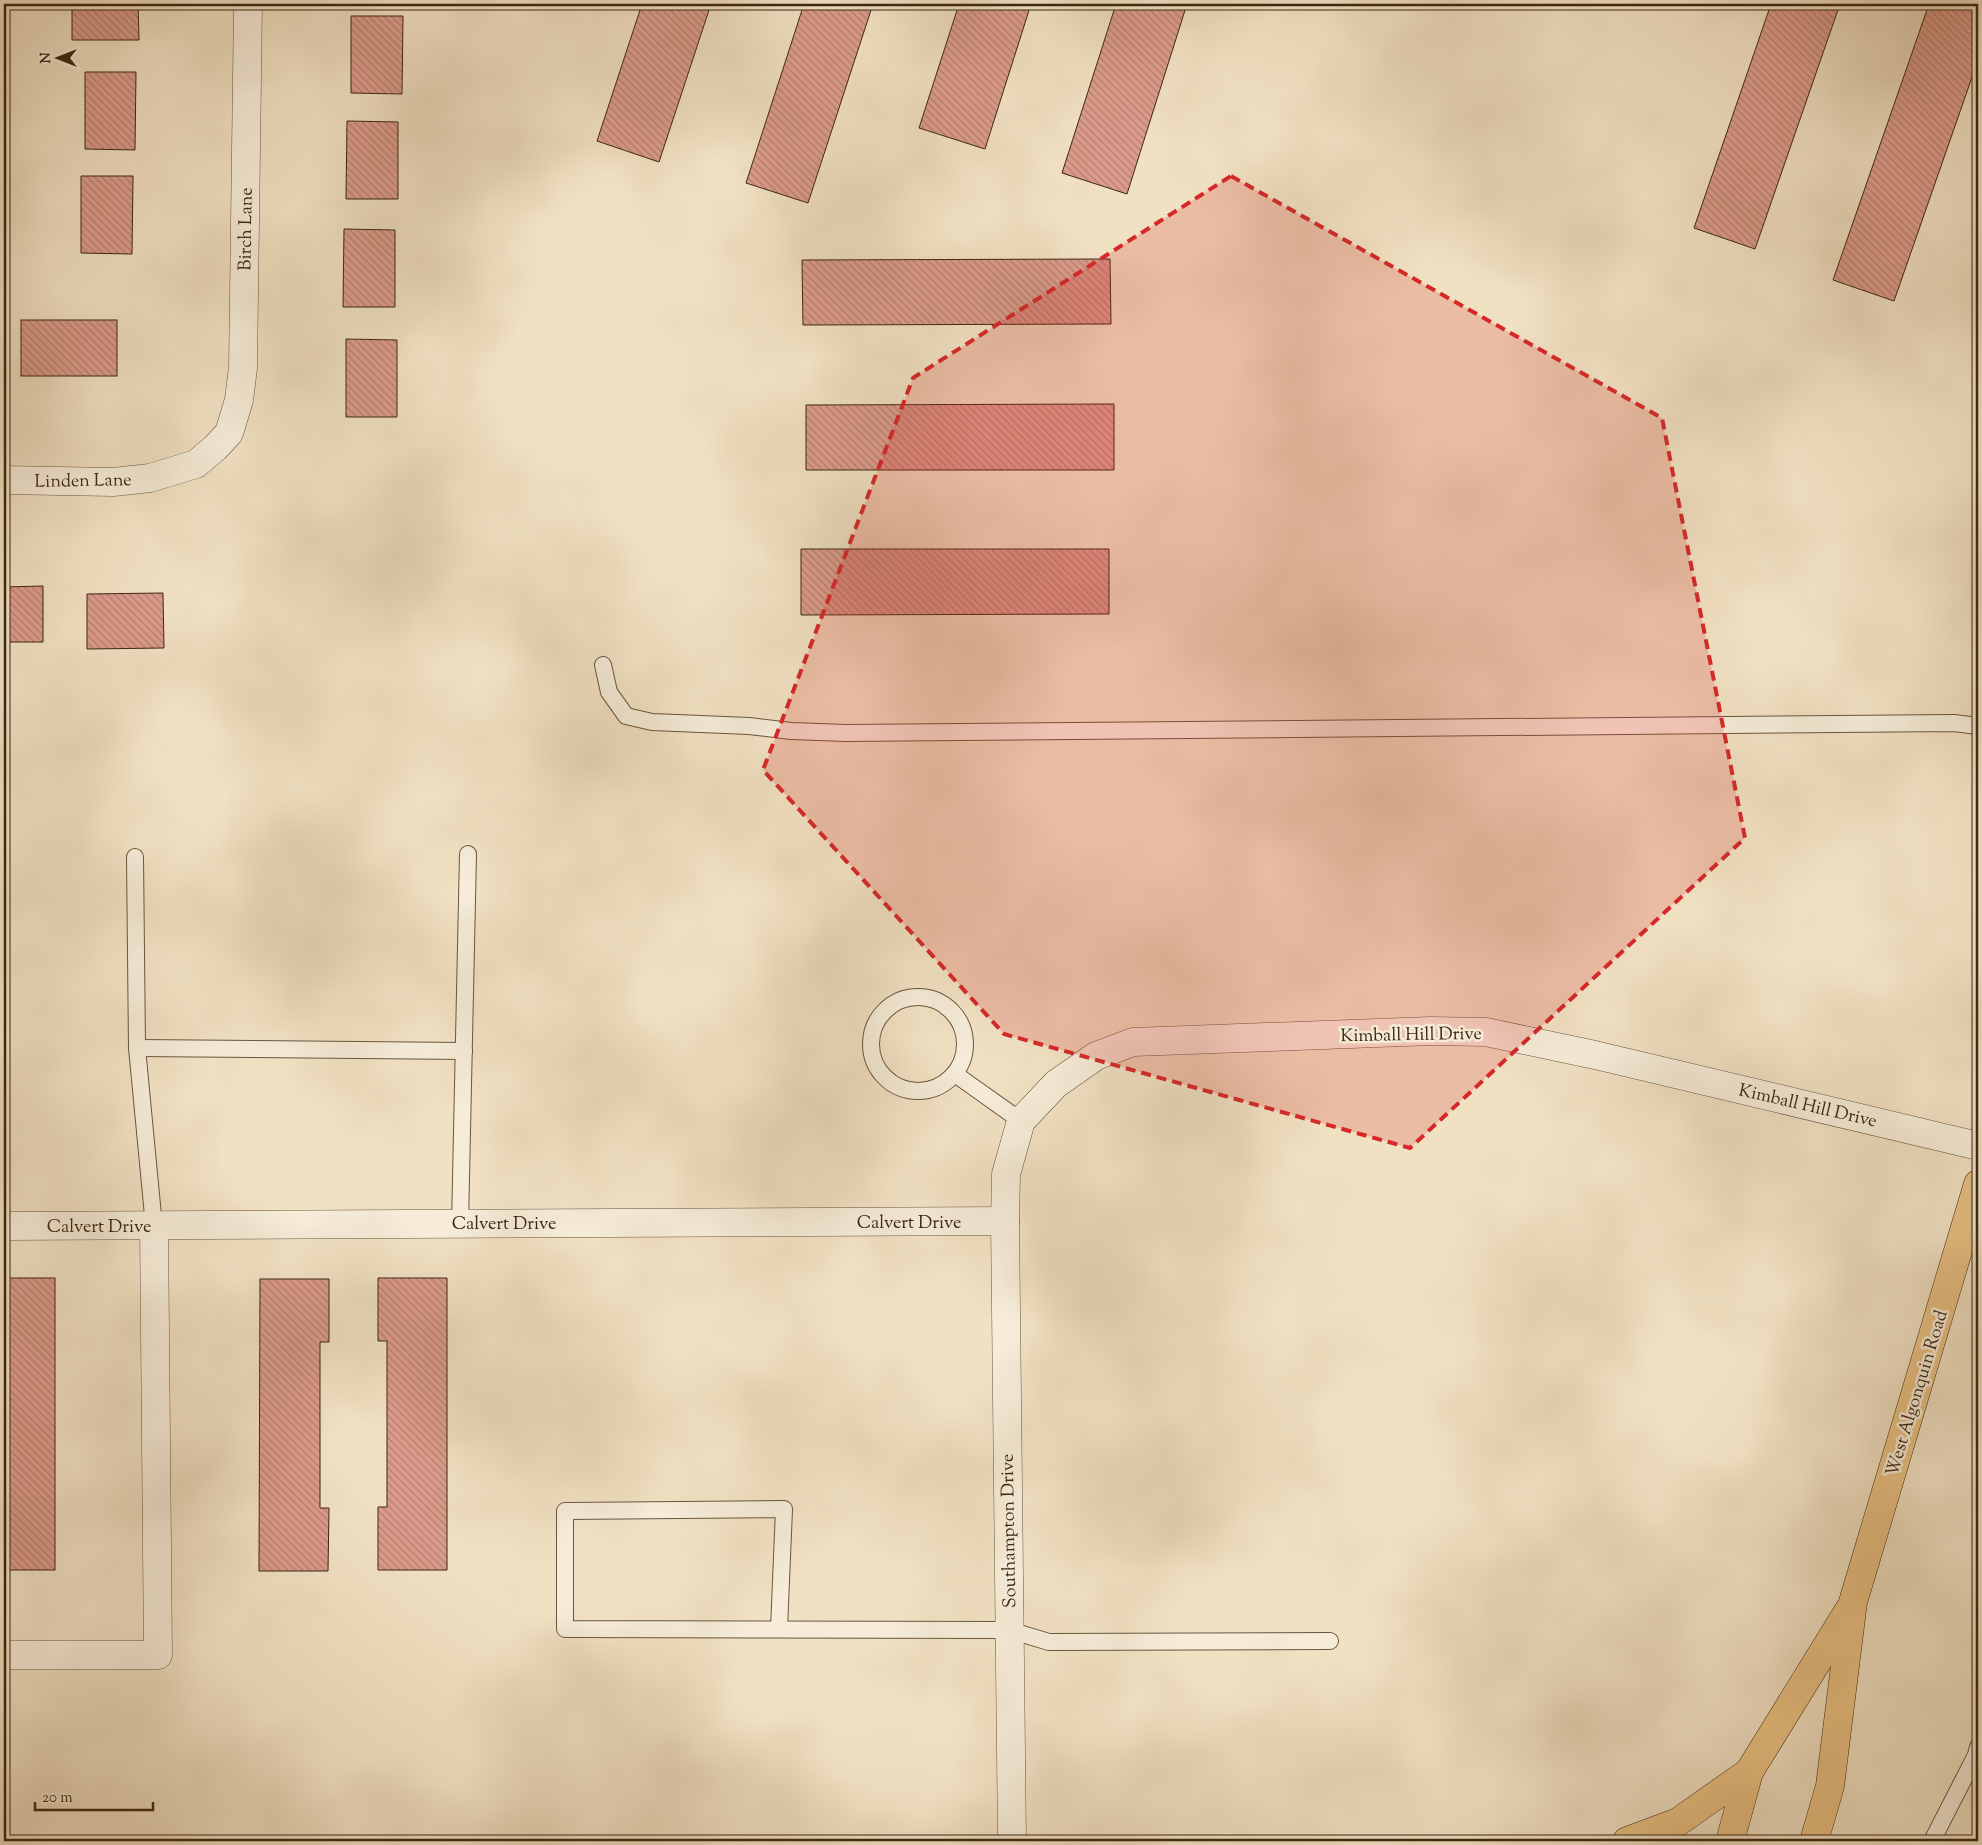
<svg xmlns="http://www.w3.org/2000/svg" width="1982" height="1845" font-family="'Sorts Mill Goudy',serif">
	<defs>
		<pattern id="building-back-hatch" width="6" height="6" patternUnits="userSpaceOnUse" patternTransform="scale(1.25)"><rect width="6" height="6" fill="#dd9c8b"/><path d="M-1 5l2 2M0 0l6 6M5-1l2 2" fill="none" stroke="#b47f70"/></pattern>
	</defs>
	<rect width="100%" height="100%" fill="#f1e1c3"/>
	<filter id="stains"><feTurbulence type="fractalNoise" baseFrequency=".004" numOctaves="4"/><feColorMatrix values="0 0 0 0 .2 0 0 0 0 .09 0 0 0 0 .02 0 0 0 .5 -.17"/></filter>
	<radialGradient id="worn" r=".72"><stop offset=".6" stop-color="#630" stop-opacity="0"/><stop offset="1" stop-color="#630" stop-opacity=".3"/></radialGradient>
	<g fill="url(#building-back-hatch)" stroke="#3b2712">
		<polygon points="72,4 138,4 139,40 72,40"/>
		<polygon points="642,4 711,4 659,162 597,141"/>
		<polygon points="804,4 873,4 808,203 746,183"/>
		<polygon points="959,4 1031,4 985,149 919,128"/>
		<polygon points="1116,4 1187,4 1127,194 1062,173"/>
		<polygon points="1771,4 1840,4 1755,249 1694,228"/>
		<polygon points="1929,4 1966,4 1978,8 1978,60 1894,301 1833,280"/>
		<polygon points="351,16 403,16 402,94 351,93"/>
		<polygon points="85,72 136,72 135,150 85,149"/>
		<polygon points="347,121 398,122 398,199 346,199"/>
		<polygon points="81,176 133,176 132,254 81,253"/>
		<polygon points="344,229 395,230 395,307 343,307"/>
		<polygon points="1110,259 1111,324 803,325 802,260"/>
		<rect x="21" y="320" width="96" height="56"/>
		<polygon points="346,339 397,340 397,417 346,417"/>
		<polygon points="1114,404 1114,470 806,470 806,405"/>
		<polygon points="801,549 1109,549 1109,614 801,615"/>
		<polygon points="43,586 43,642 4,642 4,587"/>
		<polygon points="163,593 164,648 87,649 87,594"/>
		<rect x="4" y="1278" width="51" height="292"/>
		<polygon points="378,1278 447,1278 447,1570 378,1570 378,1507 387,1507 387,1341 378,1341"/>
		<polygon points="260,1279 329,1279 329,1342 320,1342 320,1508 329,1508 328,1571 259,1571"/>
	</g>
	<g fill="none" stroke-linecap="round" stroke-linejoin="round">
		<defs>
			<g id="service">
				<polyline points="603,665 609,692 626,716 652,722 749,726 791,731 846,733 1954,723 1978,726"/>
				<polyline points="135,857 137,1048 154,1226"/>
				<circle cx="918" cy="1044" r="47"/>
				<polyline points="137,1048 464,1051"/>
				<polyline points="955,1074 1021,1121"/>
				<polyline points="460,1224 468,854"/>
				<polyline points="779,1629 784,1509 565,1511 565,1629 1009,1630 1049,1642 1330,1641"/>
				<polyline points="1932,1841 1976,1755 1978,1747"/>
			</g>
			<g id="minor">
				<polyline points="4,480 113,482 150,478 196,464 215,448 229,433 239,400 243,368 248,4"/>
				<polyline points="4,1226 1005,1221"/>
				<polyline points="4,1655 158,1655 154,1226"/>
				<polyline points="1012,1841 1005,1221 1006,1174 1021,1121 1056,1084 1096,1056 1133,1042 1431,1031 1486,1032 1595,1055 1978,1146"/>
			</g>
			<g id="primary">
				<polyline points="1627,1841 1678,1822 1749,1772"/>
				<polyline points="1730,1841 1749,1772 1849,1610"/>
				<polyline points="1814,1841 1830,1786 1853,1602 1978,1184"/>
			</g>
		</defs>
		<use href="#service" stroke="#68563e" stroke-width="18"/>
		<use href="#minor" stroke="#68563e" stroke-width="29"/>
		<use href="#primary" stroke="#3b2712" stroke-width="29"/>
		<use href="#service" stroke="#f6ecd8" stroke-width="16"/>
		<use href="#minor" stroke="#f6ecd8" stroke-width="28"/>
		<use href="#primary" stroke="#e8c082" stroke-width="28"/>
	</g>
	<path fill="#d62828" fill-opacity="0.2" stroke="#d62828" stroke-width="4" stroke-dasharray="10 6" stroke-linejoin="round" d="M 1231,176 L 1662,418 L 1745,838 L 1410,1148 L 1004,1034 L 763,770 L 913,378 Z"/>
	<g text-anchor="middle" stroke-width="5" stroke-linejoin="round" paint-order="stroke">
		<g font-size="18" fill="#3b2712" stroke="#f6ecd8">
			<text transform="translate(245 229) rotate(-89)" y="6">Birch Lane</text>
			<text transform="translate(83 480) rotate(-1)" y="6">Linden Lane</text>
			<text transform="translate(1411 1034) rotate(-1)" y="6">Kimball Hill Drive</text>
			<text transform="translate(1808 1105) rotate(13)" y="6">Kimball Hill Drive</text>
			<text x="909" y="1228">Calvert Drive</text>
			<text x="504" y="1229">Calvert Drive</text>
			<text x="99" y="1232">Calvert Drive</text>
			<text transform="translate(1916 1393) rotate(-73)" y="6">West Algonquin Road</text>
			<text transform="translate(1008 1531) rotate(-91)" y="6">Southampton Drive</text>
		</g>
	</g>
	<rect width="1982" height="1845" fill="none" stroke="#f1e1c3" stroke-width="20"/>
	<rect x="5" y="5" width="1972" height="1835" fill="none" stroke="#3b2712" stroke-width="2.5"/>
	<rect x="10" y="10" width="1962" height="1825" fill="none" stroke="#3b2712"/>
	<g transform="translate(58 58) rotate(270)" stroke="#f6ecd8" stroke-width="4" paint-order="stroke">
	<path d="M0-4L9 19L0 12L-9 19Z" fill="#3b2712"/>
	<text y="-8" font-size="14" font-weight="bold" text-anchor="middle" fill="#3b2712">N</text>
	</g>
	<path d="M35 1802v8h118v-8" fill="none" stroke="#3b2712" stroke-width="2.5"/>
	<text x="42" y="1802" font-size="15" fill="#3b2712" stroke="#f6ecd8" stroke-width="4" paint-order="stroke">20 m</text>
	<rect width="100%" height="100%" filter="url(#stains)"/>
	<rect width="100%" height="100%" fill="url(#worn)"/>
</svg>
